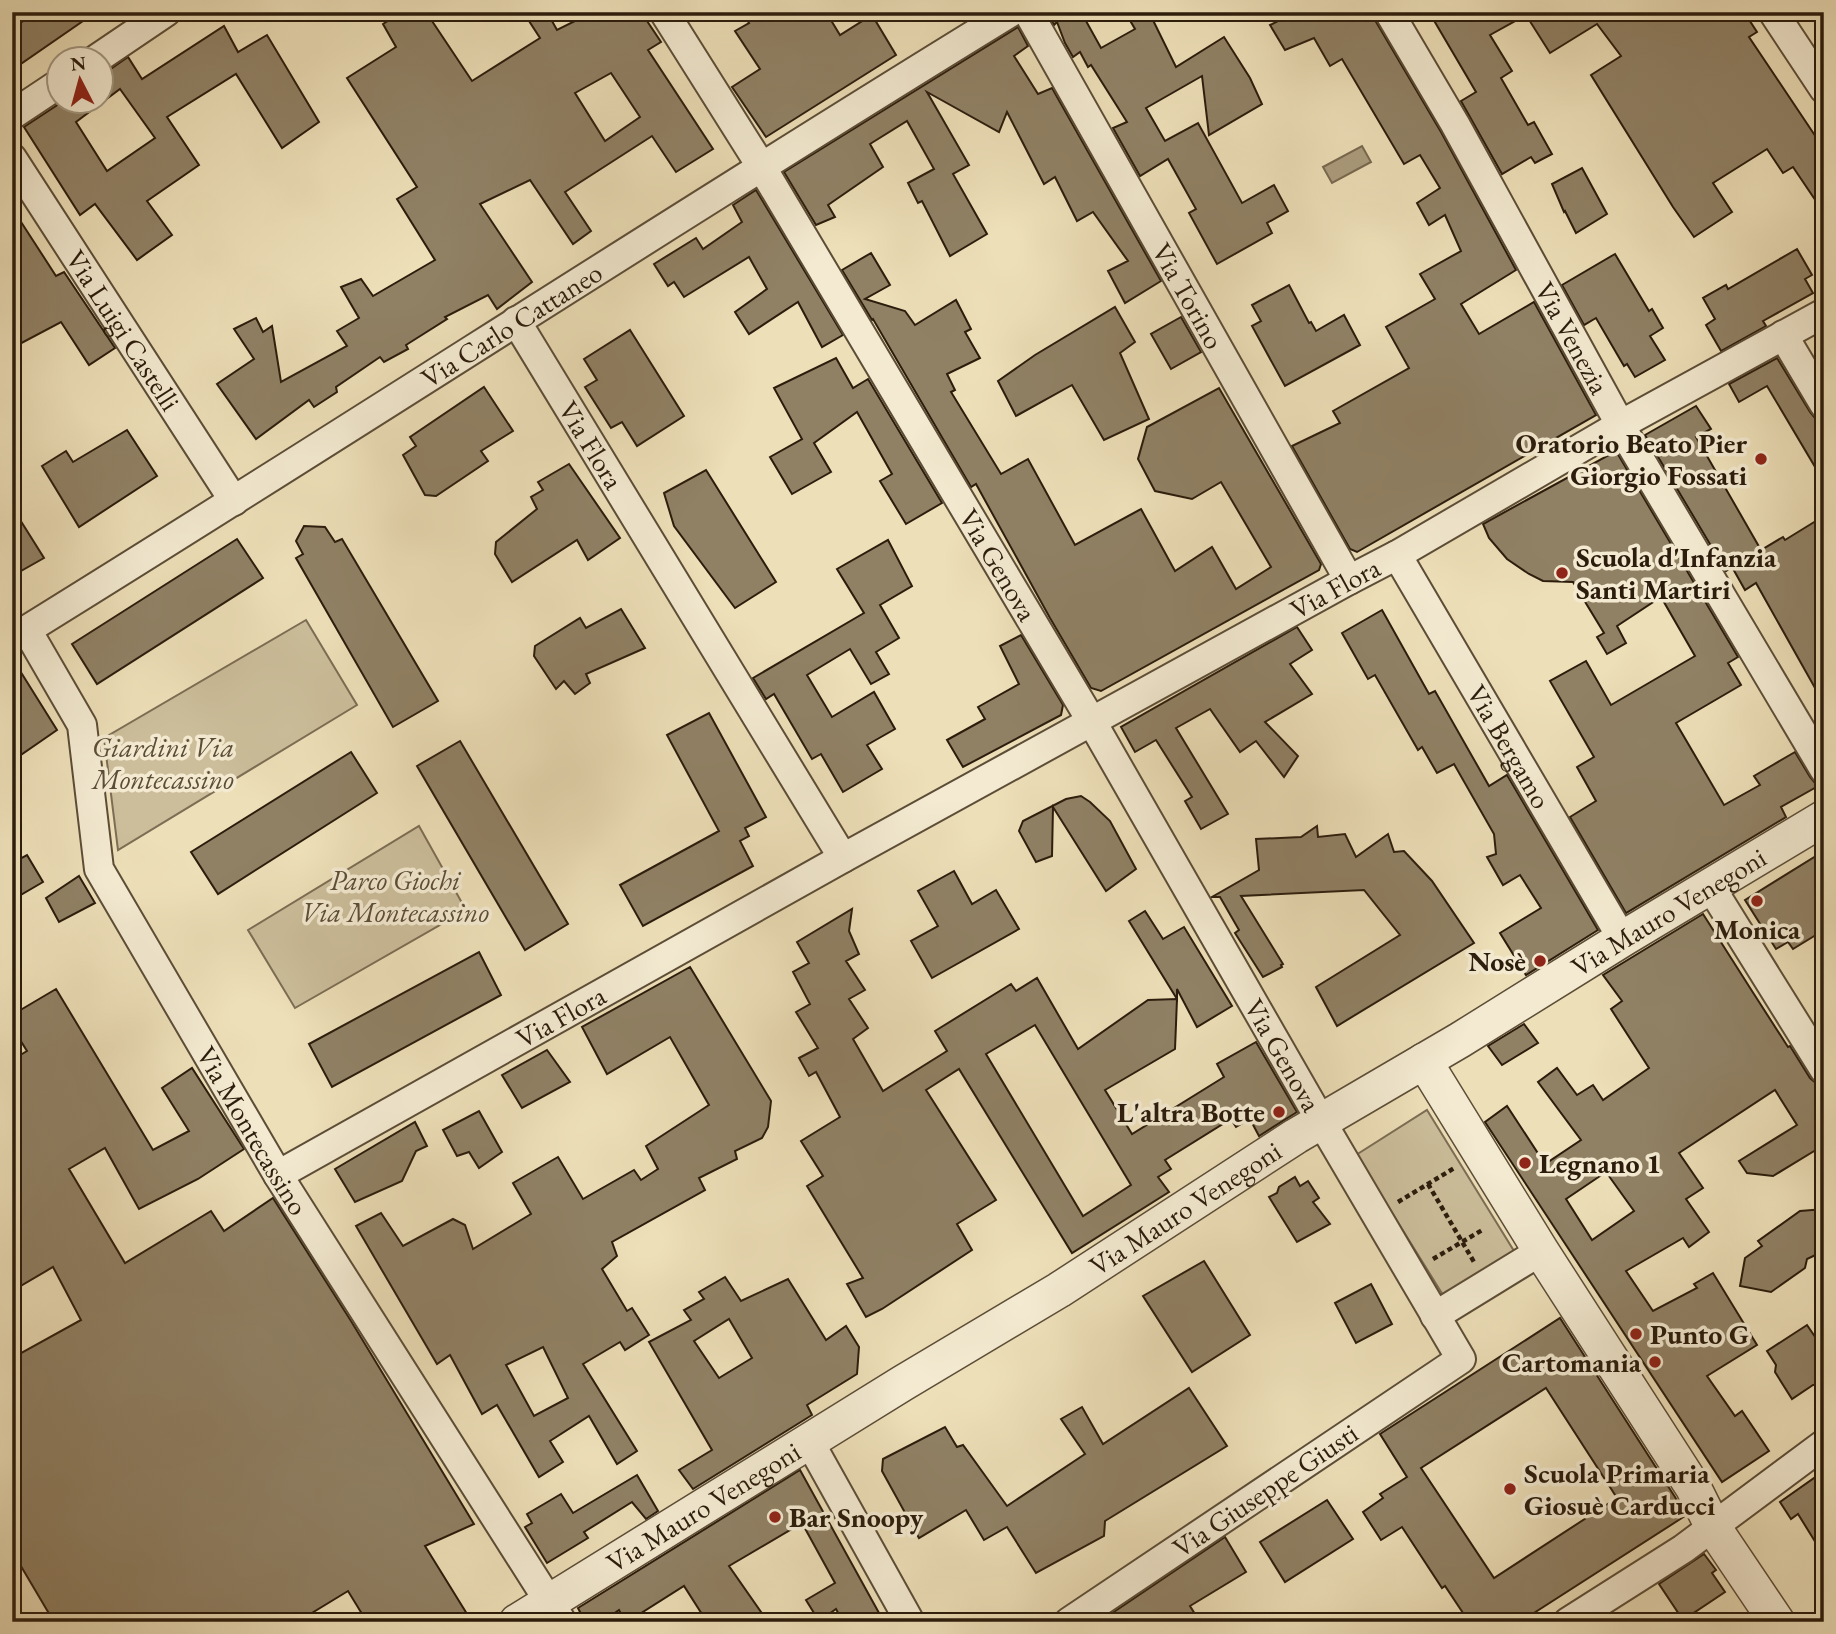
<svg xmlns="http://www.w3.org/2000/svg" width="1836" height="1634" font-family="'EB Garamond',serif">
	<rect width="100%" height="100%" fill="#eddfb8"/>
	<filter id="stains"><feTurbulence type="fractalNoise" baseFrequency=".00286" numOctaves="4"/><feColorMatrix values="0 0 0 0 .2 0 0 0 0 .09 0 0 0 0 .02 0 0 0 .5 -.17"/></filter>
	<radialGradient id="worn" r=".72"><stop offset=".6" stop-color="#630" stop-opacity="0"/><stop offset="1" stop-color="#630" stop-opacity=".3"/></radialGradient>
	<g fill="#ccbe9b" stroke="#7c6d54" stroke-width="2">
		<polygon points="306,620 357,705 118,850 104,738"/>
		<polygon points="419,826 466,910 295,1008 248,930"/>
		<polygon points="1427,1110 1514,1251 1443,1295 1356,1155"/>
	</g>
	<polygon fill="#ab9d7e" stroke="#786950" stroke-width="2" points="1362,146 1371,162 1332,183 1323,167"/>
	<g fill="#908165" stroke="#2b1c0c" stroke-width="2" fill-rule="evenodd">
		<polygon points="36,12 96,12 12,70 12,29"/>
		<path d="M 402,12 L 426,12 L 472,81 L 540,38 L 529,21 L 542,12 L 547,12 L 557,30 L 593,12 L 641,12 L 661,42 L 648,50 L 713,149 L 676,172 L 652,136 L 565,192 L 591,231 L 573,244 L 530,180 L 480,204 L 532,282 L 497,309 L 488,295 L 445,317 L 447,319 L 406,345 L 408,349 L 384,362 L 380,357 L 336,387 L 337,392 L 314,407 L 309,400 L 256,439 L 217,384 L 254,359 L 234,329 L 256,318 L 263,332 L 272,326 L 281,382 L 347,346 L 337,331 L 359,318 L 341,287 L 361,279 L 373,296 L 435,260 L 397,199 L 417,187 L 347,78 L 396,47 L 383,24 ZM 611,73 L 640,117 L 605,141 L 575,93 Z"/>
		<polygon points="743,12 826,12 840,35 872,15 896,55 766,137 732,87 760,69 735,31 749,23"/>
		<polygon points="1047,12 1081,12 1101,48 1135,29 1125,12 1149,12 1176,67 1224,37 1250,78 1262,104 1209,135 1202,76 1146,108 1165,141 1198,123 1242,203 1274,185 1288,211 1267,223 1272,233 1217,264 1189,213 1196,209 1168,159 1140,176 1113,128 1127,122 1091,65 1088,67 1080,52 1073,57 1065,43 1057,22 1054,25"/>
		<polygon points="1296,12 1372,12 1375,20 1441,132 1516,270 1461,304 1479,334 1534,302 1596,415 1357,552 1350,549 1292,446 1340,423 1333,411 1409,368 1386,327 1435,299 1420,274 1461,251 1445,215 1429,225 1417,203 1440,188 1420,155 1404,164 1342,59 1330,66 1314,38 1285,50 1270,25"/>
		<polygon points="1429,12 1744,12 1757,32 1749,37 1824,149 1824,213 1793,167 1783,173 1767,149 1713,183 1732,212 1694,237 1673,207 1591,75 1621,56 1597,24 1550,53 1526,15 1490,35 1512,71 1501,78 1528,125 1534,122 1552,154 1535,163 1531,157 1502,174 1461,101 1476,92"/>
		<path d="M 224,26 L 238,52 L 267,35 L 319,122 L 282,148 L 236,74 L 167,117 L 199,165 L 147,201 L 172,235 L 137,260 L 95,204 L 80,215 L 24,127 L 62,102 L 102,102 L 102,75 L 128,57 L 142,79 ZM 120,89 L 155,138 L 107,171 L 76,122 Z"/>
		<polygon points="1018,27 1028,46 1014,56 1038,94 1052,88 1161,281 1125,303 1108,271 1128,261 1093,212 1077,221 1055,177 1044,184 1007,112 999,132 927,92 969,165 953,174 987,234 950,256 922,201 918,203 908,183 934,169 907,121 870,144 883,167 828,205 835,217 816,225 784,172"/>
		<polygon points="1582,168 1607,214 1576,233 1565,211 1564,212 1552,184"/>
		<polygon points="756,190 843,335 822,347 798,302 749,334 735,312 767,289 749,257 684,297 674,282 668,286 654,264 696,238 703,249 742,222 733,205"/>
		<polygon points="12,208 56,276 64,272 115,348 89,365 61,322 12,348"/>
		<polygon points="1797,249 1812,275 1805,279 1813,293 1763,321 1766,326 1721,351 1706,325 1715,319 1703,298 1726,285 1728,289"/>
		<polygon points="871,253 890,285 865,299 905,311 915,325 956,300 971,329 965,332 980,358 947,374 955,390 951,392 1001,474 1028,459 1075,545 1141,509 1175,571 1212,547 1236,589 1271,567 1221,482 1192,499 1155,491 1138,459 1147,427 1219,388 1321,564 1319,570 1101,691 1091,688 1050,618 976,484 971,487 873,319 872,320 842,270"/>
		<polygon points="1615,254 1649,311 1652,309 1663,328 1650,336 1665,360 1635,377 1627,364 1624,366 1596,318 1584,325 1562,285"/>
		<polygon points="1289,285 1309,323 1311,322 1316,331 1344,315 1360,345 1285,386 1252,326 1261,321 1252,305"/>
		<polygon points="1115,307 1135,342 1120,353 1149,419 1104,440 1072,385 1016,416 998,381 1035,355"/>
		<polygon points="1181,317 1201,352 1171,369 1151,334"/>
		<polygon points="630,330 684,416 637,446 622,422 611,428 585,387 597,380 584,359"/>
		<polygon points="836,358 853,388 868,379 942,503 906,524 880,481 892,474 857,412 814,443 831,472 792,494 770,457 802,439 774,388"/>
		<polygon points="1777,358 1810,412 1815,418 1822,420 1824,424 1824,482 1767,386 1739,402 1729,384"/>
		<polygon points="484,387 513,431 481,451 488,461 436,496 425,495 403,455 416,446 410,437"/>
		<polygon points="1696,406 1711,429 1696,437 1761,550 1783,537 1785,540 1824,516 1824,704 1756,583 1745,590 1732,567 1726,571 1645,435"/>
		<polygon points="127,430 157,476 79,527 42,466 66,451 73,462"/>
		<polygon points="1616,451 1738,657 1728,663 1741,685 1676,723 1724,805 1760,785 1754,776 1795,752 1810,777 1815,783 1820,785 1781,807 1786,817 1626,913 1570,817 1596,801 1577,767 1594,757 1550,681 1586,661 1611,705 1695,656 1661,597 1617,626 1626,643 1607,654 1597,637 1604,633 1573,582 1543,581 1529,574 1507,559 1489,538 1483,524"/>
		<polygon points="569,464 620,538 588,560 577,540 512,582 495,554 496,542 537,509 531,497 543,490 538,482"/>
		<polygon points="706,470 776,582 735,608 674,526 664,493"/>
		<polygon points="12,507 44,558 12,576"/>
		<polygon points="304,526 325,527 335,542 342,539 438,701 393,727 296,558 303,554 296,541"/>
		<polygon points="237,539 263,578 97,684 72,644"/>
		<polygon points="888,540 912,586 880,605 899,638 876,652 889,674 871,684 850,649 807,675 832,717 874,692 895,729 867,745 882,769 843,792 821,754 812,759 774,694 766,699 753,678 864,613 837,569"/>
		<polygon points="621,609 645,648 586,674 590,683 575,694 564,681 556,689 534,656 535,646 580,618 586,628"/>
		<polygon points="1382,610 1429,694 1435,691 1489,786 1507,775 1598,930 1526,975 1500,933 1541,908 1520,875 1503,885 1487,857 1496,854 1494,834 1454,764 1437,773 1422,747 1418,750 1375,675 1368,679 1342,633"/>
		<polygon points="1297,627 1312,650 1290,664 1312,694 1265,722 1298,756 1284,777 1256,741 1240,752 1210,709 1176,728 1228,814 1201,829 1185,801 1192,797 1156,740 1135,752 1121,727"/>
		<polygon points="1021,635 1063,705 1061,715 963,767 947,740 985,719 978,707 1019,684 1000,646"/>
		<polygon points="12,658 57,730 12,761"/>
		<polygon points="709,713 766,817 745,828 749,836 740,841 753,866 643,926 620,885 719,831 667,735"/>
		<polygon points="460,741 568,924 525,950 417,766"/>
		<polygon points="351,752 377,793 218,894 191,852"/>
		<polygon points="1081,796 1090,802 1110,821 1136,869 1106,891 1053,807 1052,856 1036,862 1019,831 1023,821 1066,799"/>
		<polygon points="1317,826 1318,837 1345,834 1356,857 1388,834 1394,852 1404,851 1432,881 1474,943 1337,1026 1316,987 1400,935 1364,890 1241,896 1283,964 1281,965 1282,967 1263,977 1235,933 1239,930 1220,897 1212,897 1259,870 1256,839 1301,837"/>
		<polygon points="1824,851 1824,930 1793,949 1788,942 1776,949 1745,900"/>
		<polygon points="27,855 43,882 12,900 12,863"/>
		<polygon points="954,871 972,904 996,890 1019,929 932,978 911,941 938,926 918,891"/>
		<polygon points="79,876 95,903 59,922 46,898"/>
		<path d="M 852,909 L 849,931 L 859,954 L 846,961 L 865,990 L 849,999 L 868,1028 L 853,1039 L 883,1091 L 947,1051 L 935,1031 L 1011,984 L 1016,991 L 1037,978 L 1078,1049 L 1148,1000 L 1177,999 L 1175,1049 L 1105,1090 L 1132,1134 L 1224,1077 L 1217,1064 L 1256,1042 L 1297,1112 L 1259,1136 L 1250,1119 L 1236,1127 L 1231,1119 L 1165,1160 L 1171,1169 L 1158,1177 L 1169,1192 L 1072,1253 L 959,1069 L 926,1090 L 996,1200 L 957,1224 L 972,1250 L 882,1309 L 866,1317 L 847,1284 L 863,1278 L 807,1186 L 823,1176 L 801,1141 L 840,1117 L 816,1072 L 809,1076 L 799,1058 L 818,1048 L 796,1012 L 810,1004 L 793,972 L 809,963 L 797,942 ZM 1035,1025 L 1131,1185 L 1083,1216 L 986,1054 Z"/>
		<polygon points="1145,911 1163,939 1184,927 1232,1006 1197,1027 1177,989 1177,999 1129,921"/>
		<path d="M 1703,914 L 1752,991 L 1788,1047 L 1790,1046 L 1810,1078 L 1816,1083 L 1824,1086 L 1824,1145 L 1773,1176 L 1747,1173 L 1739,1161 L 1797,1125 L 1775,1090 L 1679,1153 L 1703,1188 L 1686,1199 L 1709,1232 L 1689,1247 L 1683,1238 L 1626,1271 L 1653,1311 L 1697,1288 L 1694,1284 L 1713,1273 L 1757,1345 L 1707,1376 L 1735,1416 L 1742,1411 L 1769,1451 L 1722,1482 L 1485,1122 L 1507,1106 L 1545,1164 L 1581,1140 L 1538,1082 L 1557,1068 L 1577,1095 L 1593,1085 L 1603,1100 L 1649,1068 L 1611,1009 L 1622,1001 L 1603,975 ZM 1606,1172 L 1634,1211 L 1592,1240 L 1566,1199 Z"/>
		<polygon points="479,952 501,995 332,1087 309,1044"/>
		<path d="M 690,967 L 771,1101 L 768,1127 L 762,1138 L 735,1151 L 737,1159 L 699,1178 L 705,1190 L 612,1242 L 617,1256 L 602,1269 L 627,1311 L 632,1308 L 649,1335 L 625,1350 L 620,1342 L 583,1364 L 637,1451 L 617,1464 L 589,1416 L 550,1441 L 563,1462 L 539,1477 L 497,1405 L 482,1414 L 450,1355 L 437,1364 L 356,1226 L 381,1213 L 403,1246 L 453,1219 L 465,1225 L 473,1249 L 531,1214 L 513,1183 L 558,1157 L 583,1199 L 634,1170 L 641,1180 L 658,1169 L 646,1146 L 709,1105 L 670,1037 L 607,1074 L 582,1027 ZM 543,1347 L 568,1398 L 534,1416 L 506,1365 Z"/>
		<polygon points="56,989 153,1150 189,1131 162,1088 192,1068 244,1149 198,1179 139,1209 105,1148 69,1169 125,1263 211,1211 224,1231 273,1198 351,1321 474,1524 425,1546 472,1622 437,1622 432,1614 419,1622 367,1622 348,1591 297,1622 54,1622 12,1551 12,1358 81,1320 53,1267 12,1291 12,1060 27,1051 12,1027 12,1015"/>
		<polygon points="1524,1024 1538,1043 1502,1065 1488,1046"/>
		<polygon points="547,1050 570,1082 522,1108 502,1075"/>
		<polygon points="479,1111 502,1152 479,1168 469,1152 457,1156 443,1130"/>
		<polygon points="415,1122 427,1146 416,1151 402,1181 355,1202 335,1169"/>
		<polygon points="1295,1177 1300,1186 1308,1181 1319,1198 1313,1202 1330,1224 1297,1242 1269,1197 1277,1193 1279,1187"/>
		<polygon points="1824,1209 1824,1251 1807,1259 1805,1268 1771,1292 1740,1286 1745,1258 1762,1246 1758,1241 1800,1211"/>
		<polygon points="1204,1261 1250,1335 1192,1372 1143,1296"/>
		<path d="M 725,1277 L 741,1301 L 788,1279 L 826,1340 L 846,1326 L 859,1347 L 857,1374 L 807,1405 L 812,1415 L 693,1489 L 679,1470 L 712,1450 L 649,1342 L 691,1320 L 684,1310 L 704,1299 L 699,1292 ZM 729,1319 L 752,1358 L 719,1378 L 694,1341 Z"/>
		<polygon points="1371,1284 1392,1324 1356,1343 1335,1303"/>
		<path d="M 1560,1318 L 1675,1497 L 1685,1516 L 1520,1622 L 1469,1622 L 1445,1586 L 1442,1588 L 1402,1527 L 1381,1540 L 1363,1512 L 1383,1498 L 1380,1494 L 1407,1477 L 1380,1434 ZM 1546,1388 L 1617,1498 L 1494,1578 L 1421,1468 Z"/>
		<polygon points="1807,1325 1824,1350 1824,1385 1813,1385 1792,1399 1775,1372 1776,1365 1767,1351"/>
		<polygon points="1189,1388 1227,1446 1105,1521 1104,1536 1036,1573 1007,1527 984,1540 966,1510 919,1538 882,1471 883,1459 945,1427 957,1447 963,1445 1007,1506 1085,1454 1061,1419 1082,1407 1103,1444"/>
		<polygon points="800,1470 884,1622 843,1622 836,1609 819,1621 806,1600 835,1583 802,1523 729,1566 768,1622 707,1622 684,1586 627,1622 625,1622 619,1610 602,1622 585,1622 578,1608"/>
		<polygon points="1824,1471 1824,1556 1798,1514 1791,1519 1780,1502"/>
		<polygon points="637,1475 658,1511 646,1519 632,1502 584,1532 588,1538 547,1563 525,1527 532,1523 527,1514 561,1494 573,1513"/>
		<polygon points="1327,1500 1353,1539 1285,1582 1260,1542"/>
		<polygon points="1225,1537 1246,1572 1190,1606 1200,1622 1099,1622"/>
		<polygon points="1704,1554 1716,1570 1712,1573 1725,1592 1683,1620 1659,1584"/>
	</g>
	<g fill="none" stroke-linecap="round" stroke-linejoin="round">
		<defs>
			<g id="minor">
				<path id="s1" d="M 664,12 L 761,166 L 1092,722 L 1321,1121 L 1461,1359 L 1069,1622"/>
				<path id="s2" d="M 1028,12 L 1349,580"/>
				<path id="s3" d="M 1389,12 L 1455,124 L 1632,446 L 1824,769"/>
				<polyline points="1773,12 1824,89"/>
				<polyline points="95,60 166,12"/>
				<polyline points="12,115 60,83"/>
				<path id="s4" d="M 12,158 L 234,501"/>
				<path id="s5" d="M 516,321 L 843,858"/>
				<polyline points="1783,335 1824,404"/>
				<path id="s6" d="M 1397,555 L 1616,928 L 1624,938"/>
				<path id="s7" d="M 27,630 L 82,725 L 99,869 L 278,1175 L 562,1622"/>
				<path id="s8" d="M 12,639 C 347,432 676,217 1011,12"/>
				<polyline points="1710,886 1824,1069"/>
				<path id="s9" d="M 278,1175 L 843,858 L 1349,580 L 1397,555 L 1620,425 L 1824,313"/>
				<polyline points="1435,1316 1541,1251"/>
				<polyline points="809,1441 910,1622"/>
				<polyline points="1568,1622 1683,1549 1824,1444"/>
			</g>
			<g id="tertiary">
				<polyline points="1424,1061 1541,1251 1693,1487 1713,1527 1777,1622"/>
				<path id="s10" d="M 517,1622 L 903,1383 L 1059,1290 L 1296,1136 L 1460,1040 L 1624,938 L 1824,818"/>
			</g>
		</defs>
		<use href="#minor" stroke="#5c4d37" stroke-width="32"/>
		<use href="#tertiary" stroke="#5c4d37" stroke-width="38"/>
		<g stroke="#2b1c0c" stroke-width="4.5" stroke-dasharray="5 3.5" stroke-linecap="butt">
			<polyline points="1428,1184 1474,1262"/>
			<polyline points="1398,1202 1456,1167"/>
			<polyline points="1433,1259 1484,1229"/>
		</g>
		<use href="#minor" stroke="#f3ead1" stroke-width="28"/>
		<use href="#tertiary" stroke="#f3ead1" stroke-width="35"/>
	</g>
	<g fill="#8f2418" stroke="#f3ead1" stroke-width="2.5">
		<circle cx="1761" cy="459" r="7"/>
		<circle cx="1562" cy="573" r="7"/>
		<circle cx="1757" cy="901" r="7"/>
		<circle cx="1540" cy="961" r="7"/>
		<circle cx="1279" cy="1112" r="7"/>
		<circle cx="1525" cy="1163" r="7"/>
		<circle cx="1636" cy="1334" r="7"/>
		<circle cx="1655" cy="1362" r="7"/>
		<circle cx="1510" cy="1489" r="7"/>
		<circle cx="775" cy="1517" r="7"/>
	</g>
	<g text-anchor="middle" stroke-width="7" stroke-linejoin="round" paint-order="stroke">
		<g font-size="28" fill="#2b1c0c" stroke="#f3ead1">
			<text dy="10" stroke="none"><textPath href="#s2" startOffset="326">Via Torino</textPath></text>
			<text dy="10" stroke="none"><textPath href="#s8" startOffset="590">Via Carlo Cattaneo</textPath></text>
			<text dy="10" stroke="none"><textPath href="#s4" startOffset="205">Via Luigi Castelli</textPath></text>
			<text dy="10" stroke="none"><textPath href="#s3" startOffset="374">Via Venezia</textPath></text>
			<text dy="10" stroke="none"><textPath href="#s5" startOffset="145">Via Flora</textPath></text>
			<text dy="10" stroke="none"><textPath href="#s1" startOffset="646">Via Genova</textPath></text>
			<text dy="10" stroke="none"><textPath href="#s9" startOffset="1209">Via Flora</textPath></text>
			<text dy="10" stroke="none"><textPath href="#s6" startOffset="222">Via Bergamo</textPath></text>
			<text dy="10" stroke="none"><textPath href="#s10" startOffset="1353">Via Mauro Venegoni</textPath></text>
			<text dy="10" stroke="none"><textPath href="#s9" startOffset="324">Via Flora</textPath></text>
			<text dy="10" stroke="none"><textPath href="#s1" startOffset="1213">Via Genova</textPath></text>
			<text dy="10" stroke="none"><textPath href="#s7" startOffset="558">Via Montecassino</textPath></text>
			<text dy="10" stroke="none"><textPath href="#s10" startOffset="786">Via Mauro Venegoni</textPath></text>
			<text transform="translate(1265 1490) rotate(-34)" y="10">Via Giuseppe Giusti</text>
			<text dy="10" stroke="none"><textPath href="#s10" startOffset="219">Via Mauro Venegoni</textPath></text>
		</g>
		<g font-size="28" font-weight="bold" fill="#2b1c0c" stroke="#f3ead1" text-anchor="start">
			<text x="1747" y="453" text-anchor="end">Oratorio Beato Pier<tspan x="1747" dy="32">Giorgio Fossati</tspan></text>
			<text x="1576" y="567">Scuola d'Infanzia<tspan x="1576" dy="32">Santi Martiri</tspan></text>
			<text x="1757" y="939" text-anchor="middle">Monica</text>
			<text x="1526" y="971" text-anchor="end">Nosè</text>
			<text x="1265" y="1122" text-anchor="end">L'altra Botte</text>
			<text x="1539" y="1173">Legnano 1</text>
			<text x="1650" y="1344">Punto G</text>
			<text x="1641" y="1372" text-anchor="end">Cartomania</text>
			<text x="1524" y="1483">Scuola Primaria<tspan x="1524" dy="32">Giosuè Carducci</tspan></text>
			<text x="789" y="1527">Bar Snoopy</text>
		</g>
		<g font-size="28" font-style="italic" fill="#5b4d37" stroke="#f3ead1">
			<text x="163" y="757">Giardini Via<tspan x="163" dy="32">Montecassino</tspan></text>
			<text x="395" y="890">Parco Giochi<tspan x="395" dy="32">Via Montecassino</tspan></text>
		</g>
	</g>
	<rect width="1836" height="1634" fill="none" stroke="#eddfb8" stroke-width="42"/>
	<rect x="14" y="14" width="1808" height="1606" fill="none" stroke="#2b1c0c" stroke-width="3.5"/>
	<rect x="21" y="21" width="1794" height="1592" fill="none" stroke="#2b1c0c" stroke-width="2"/>
	<g transform="translate(80 80) rotate(354)"><circle r="33" fill="#f3ead1" stroke="#a39882" stroke-width="2"/>
	<path d="M0-5L12 26L0 18L-12 26Z" fill="#8f2418"/>
	<text y="-10" font-size="19" font-weight="bold" text-anchor="middle" fill="#2b1c0c">N</text>
	</g>
	<rect width="100%" height="100%" filter="url(#stains)"/>
	<rect width="100%" height="100%" fill="url(#worn)"/>
</svg>
